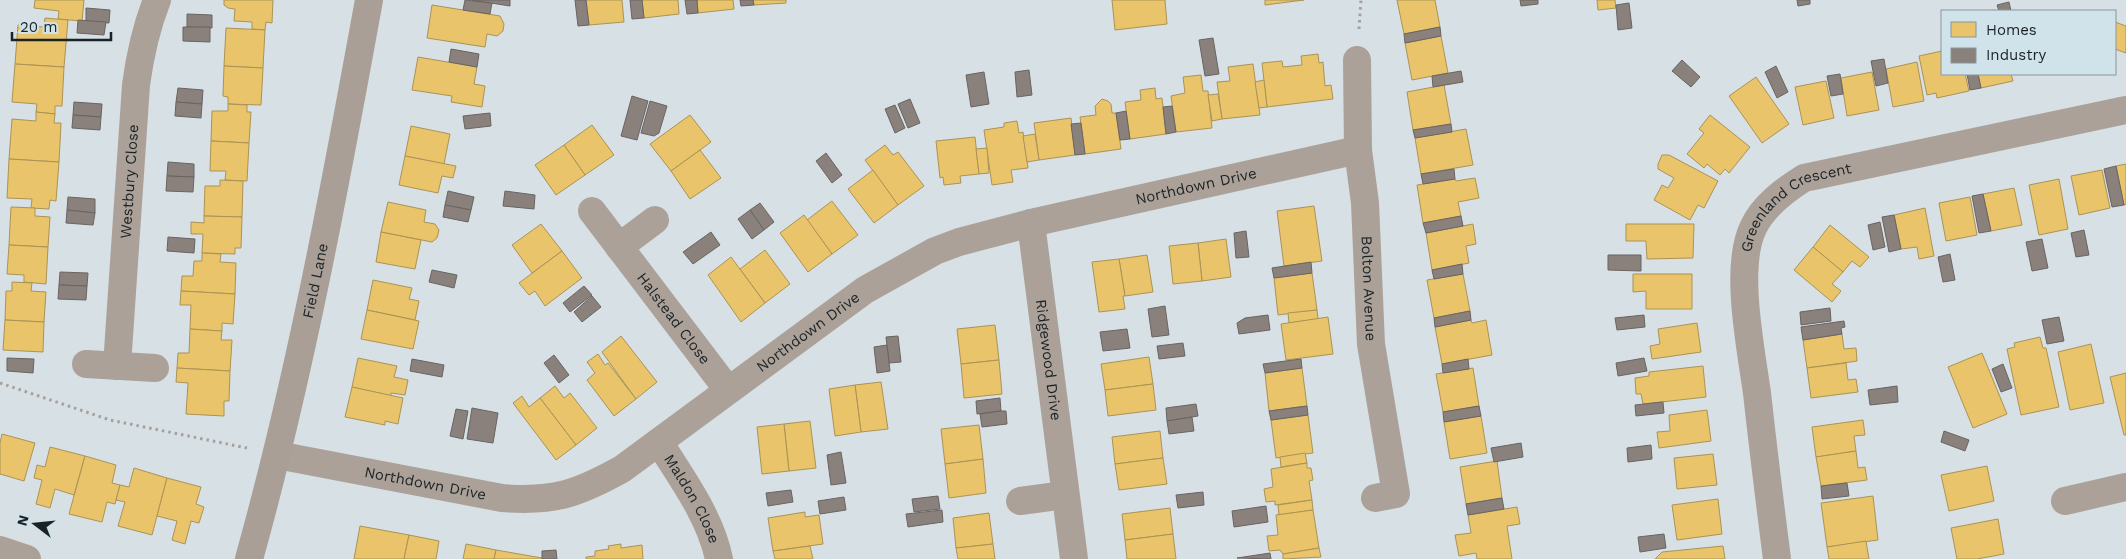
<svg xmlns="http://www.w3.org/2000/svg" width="2126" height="559" font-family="'Work Sans',sans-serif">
	<rect width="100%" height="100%" fill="#d6e0e5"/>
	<g fill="#e9c46a" stroke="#ab9355">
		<polygon points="35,0 84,0 82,21 58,19 59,11 34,8"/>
		<polygon points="224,0 273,0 272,23 266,22 265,30 252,29 252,22 234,21 235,9 228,8 224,5"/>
		<polygon points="586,0 622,0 624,22 589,25"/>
		<polygon points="642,0 678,0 679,14 644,18"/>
		<polygon points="697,0 733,0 734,9 698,13"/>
		<polygon points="753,0 786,0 786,3 754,5"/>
		<polygon points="1112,0 1165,0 1167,24 1115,30"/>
		<polygon points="1265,0 1304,0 1265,5"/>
		<polygon points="1397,0 1435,0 1440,27 1404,34"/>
		<polygon points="1597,0 1615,0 1616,8 1598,10"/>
		<polygon points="432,5 500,16 504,24 503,31 497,36 487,34 485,47 427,38"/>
		<polygon points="45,18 68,20 64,67 15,64 18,25 44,27"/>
		<polygon points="2115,22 2126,26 2126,53 2115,49"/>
		<polygon points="226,28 265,30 263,68 224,66"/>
		<polygon points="1441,36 1448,73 1412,80 1405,43"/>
		<polygon points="1942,51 1942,74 1965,74 1969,91 1937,98 1936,93 1927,95 1919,56"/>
		<polygon points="1318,54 1319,63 1323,62 1325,86 1331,85 1333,99 1267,107 1262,63 1282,61 1283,67 1302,65 1301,56"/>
		<polygon points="418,57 477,67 474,84 485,86 482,107 451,102 452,96 412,90"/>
		<polygon points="1917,62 1924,101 1893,107 1886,69"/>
		<polygon points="15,64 64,67 62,106 55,106 55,114 36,112 37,104 12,102"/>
		<polygon points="1253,64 1260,115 1222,119 1217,82 1230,81 1228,67"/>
		<polygon points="224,66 263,68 261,105 228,104 228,97 223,96"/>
		<polygon points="1872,72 1879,110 1847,116 1841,78"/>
		<polygon points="1978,74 2011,74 2013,81 1981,88"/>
		<polygon points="1201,75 1203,91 1208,91 1212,128 1176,132 1171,96 1185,93 1183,77"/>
		<polygon points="1756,77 1789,124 1762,143 1729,96"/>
		<polygon points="1264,80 1267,107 1259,108 1255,82"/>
		<polygon points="1826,81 1834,118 1803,125 1795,87"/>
		<polygon points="1444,85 1451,124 1413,130 1407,92"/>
		<polygon points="1155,88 1156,99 1162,98 1166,134 1130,139 1125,102 1141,100 1140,90"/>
		<polygon points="1218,94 1222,119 1212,121 1208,95"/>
		<polygon points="1102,99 1108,101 1111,104 1112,113 1116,113 1121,149 1085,154 1080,117 1096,115 1095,106"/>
		<polygon points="228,104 247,105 247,112 251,112 249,143 211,141 212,111 228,111"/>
		<polygon points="36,112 55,114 54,123 61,123 59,162 9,159 12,119 36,121"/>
		<polygon points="690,115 711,142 671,171 650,144"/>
		<polygon points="1710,115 1750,147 1729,173 1725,169 1720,175 1707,164 1704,168 1687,154 1704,133 1699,129"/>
		<polygon points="1071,118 1075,155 1039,160 1034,123"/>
		<polygon points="1017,121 1019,133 1023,132 1028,168 1011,170 1013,182 992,185 984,130 1004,127 1004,123"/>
		<polygon points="592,125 614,155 585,175 564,145"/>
		<polygon points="411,126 450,134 444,164 405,156"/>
		<polygon points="1466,129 1473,165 1421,174 1415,138"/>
		<polygon points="1035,134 1039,160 1027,162 1023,136"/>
		<polygon points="975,137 979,174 960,176 961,183 944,185 943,177 940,178 936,141"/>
		<polygon points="211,141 249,143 247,181 225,180 226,171 210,171"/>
		<polygon points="564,145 585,175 556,195 535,165"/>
		<polygon points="885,145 893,155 898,152 924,186 898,205 865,160"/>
		<polygon points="987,148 989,173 979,174 976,149"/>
		<polygon points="700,150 721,178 690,199 671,171"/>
		<polygon points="1662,155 1669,155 1718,181 1704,208 1698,205 1690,220 1654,200 1662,185 1668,188 1674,178 1658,169 1658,164"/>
		<polygon points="405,156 456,166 453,178 442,176 438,193 399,185"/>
		<polygon points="9,159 59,162 56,201 50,200 49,209 31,208 32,199 7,198"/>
		<polygon points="2126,164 2126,204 2124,205 2116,166"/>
		<polygon points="873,170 898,205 874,223 848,189"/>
		<polygon points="2102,170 2110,208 2079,215 2071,176"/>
		<polygon points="1475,178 1479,198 1458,202 1461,216 1423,223 1417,185 1455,179 1456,181"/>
		<polygon points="2059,179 2068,229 2039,235 2029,185"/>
		<polygon points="220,180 243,181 242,217 204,216 205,186 220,186"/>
		<polygon points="2014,188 2022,225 1991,231 1983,194"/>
		<polygon points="1970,197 1977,235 1946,241 1939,203"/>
		<polygon points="832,201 858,235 832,254 807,220"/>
		<polygon points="388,202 426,210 424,222 435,224 439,230 437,238 432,242 381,232"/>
		<polygon points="1314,206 1322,261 1284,266 1277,211"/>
		<polygon points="11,207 35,208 35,216 50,217 48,247 9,245"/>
		<polygon points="1925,208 1934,256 1919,259 1917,247 1901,249 1894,215"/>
		<polygon points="804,215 832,254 808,272 780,233"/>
		<polygon points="204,216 242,217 241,248 235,248 235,254 202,253 203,234 191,234 191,222 204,223"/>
		<polygon points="541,224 562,251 532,273 512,245"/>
		<polygon points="1473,224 1476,244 1466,246 1469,263 1432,270 1426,233"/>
		<polygon points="1626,224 1694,224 1693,258 1647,259 1646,241 1626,241"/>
		<polygon points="1830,225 1869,257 1860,267 1852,261 1843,272 1813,247"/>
		<polygon points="381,232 421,240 415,269 376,262"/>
		<polygon points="1226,239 1231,277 1202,281 1198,243"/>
		<polygon points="1198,243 1202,281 1173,284 1169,246"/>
		<polygon points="9,245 48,247 46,284 24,282 24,275 7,274"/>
		<polygon points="1813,247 1843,272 1832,284 1841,291 1832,302 1794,270"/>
		<polygon points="765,250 790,284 765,303 740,269"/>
		<polygon points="562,251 582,278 545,306 535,291 529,295 519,283"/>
		<polygon points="202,253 221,254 220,262 236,263 235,294 181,291 182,276 193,276 194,261 202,261"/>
		<polygon points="1147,255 1153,292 1125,296 1119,259"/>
		<polygon points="731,257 765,303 741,322 708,275"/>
		<polygon points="1119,259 1125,296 1123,296 1125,309 1099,312 1092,262"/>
		<polygon points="1312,273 1317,310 1278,315 1274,278"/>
		<polygon points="1463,274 1470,311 1434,318 1427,280"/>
		<polygon points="1633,274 1692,274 1692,309 1646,309 1646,291 1633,292"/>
		<polygon points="373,280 412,288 409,299 419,301 415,320 367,310"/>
		<polygon points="12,282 32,283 31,291 46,292 44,322 5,320 6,291 12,291"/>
		<polygon points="181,291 235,294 233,324 222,323 222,331 190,329 191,305 180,305"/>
		<polygon points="367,310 419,321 413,349 361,339"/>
		<polygon points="1317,310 1318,319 1289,323 1288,313"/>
		<polygon points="1328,317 1333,354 1286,360 1281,324"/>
		<polygon points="5,320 44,322 43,352 3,350"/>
		<polygon points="1471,320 1472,323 1486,320 1492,355 1442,364 1435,327"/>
		<polygon points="1697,323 1701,352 1652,359 1650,346 1660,344 1658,329"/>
		<polygon points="995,325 999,360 961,364 957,329"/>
		<polygon points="190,329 222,331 221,340 232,340 230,371 177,368 178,353 189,353"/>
		<polygon points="1842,334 1844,349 1856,348 1857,361 1807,368 1803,340"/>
		<polygon points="621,336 657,382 636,399 602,352"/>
		<polygon points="2040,337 2043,348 2046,348 2059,407 2021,415 2007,349 2015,347 2014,343"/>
		<polygon points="2091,344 2104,403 2070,410 2058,352"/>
		<polygon points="1982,353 2007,414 1973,428 1948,367"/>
		<polygon points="598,354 605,365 608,363 636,399 614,416 587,380 595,373 587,362"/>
		<polygon points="1149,357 1153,384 1105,390 1101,364"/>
		<polygon points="358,358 397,366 394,377 408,380 405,395 391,393 391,396 352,387"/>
		<polygon points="999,360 1002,394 964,398 961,364"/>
		<polygon points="1846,363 1848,380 1856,379 1858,392 1811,398 1807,368"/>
		<polygon points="1703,366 1706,397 1643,404 1641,394 1636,394 1635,378 1649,376 1649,372"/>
		<polygon points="177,368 230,371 229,401 224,401 224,416 186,414 188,383 176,382"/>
		<polygon points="1302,368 1307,406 1269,411 1265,373"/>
		<polygon points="1473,368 1479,406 1443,412 1436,374"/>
		<polygon points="2126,373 2126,435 2124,435 2110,377"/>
		<polygon points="881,382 888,429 861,432 855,385"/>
		<polygon points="1153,384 1156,410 1108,416 1105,390"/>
		<polygon points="855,385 861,432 835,436 829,389"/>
		<polygon points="555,386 564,398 570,393 597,428 576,445 540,398"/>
		<polygon points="352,387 403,398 398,424 385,421 385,425 345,417"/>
		<polygon points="522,396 529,407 540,398 576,445 556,460 513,403"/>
		<polygon points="1707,410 1711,441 1659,448 1657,432 1670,431 1669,415"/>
		<polygon points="1308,415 1313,453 1276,458 1271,420"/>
		<polygon points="1481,416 1487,453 1450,459 1444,422"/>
		<polygon points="1863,420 1865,435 1854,436 1856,451 1816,457 1812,427"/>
		<polygon points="810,421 816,468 789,471 784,424"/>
		<polygon points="784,424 789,471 762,474 757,427"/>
		<polygon points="979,425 983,459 945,464 941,429"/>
		<polygon points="1160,431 1163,458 1115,464 1112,437"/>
		<polygon points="2,434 35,443 24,481 0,474 0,443"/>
		<polygon points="50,447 85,456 74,495 55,489 50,508 36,504 42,480 34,478 37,465 45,467"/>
		<polygon points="1856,451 1858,468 1865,467 1867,480 1821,486 1816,457"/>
		<polygon points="1305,453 1307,463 1281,467 1280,457"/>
		<polygon points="1713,454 1717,485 1677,489 1674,458"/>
		<polygon points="85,456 116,465 112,483 120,485 115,504 107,502 102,522 69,514"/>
		<polygon points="1163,458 1167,484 1119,490 1115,464"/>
		<polygon points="983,459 986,493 949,498 945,464"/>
		<polygon points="1497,461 1502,498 1466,504 1460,467"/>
		<polygon points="1307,463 1307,468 1311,468 1313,480 1309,481 1312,500 1275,505 1275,501 1266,502 1264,489 1273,487 1271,469"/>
		<polygon points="1987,466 1994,501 1949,511 1941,475"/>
		<polygon points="134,468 167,478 152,535 118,526 125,502 116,500 120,485 129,487"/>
		<polygon points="167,478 201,487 196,504 204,507 199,523 191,521 185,544 172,540 177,521 157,516"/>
		<polygon points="1873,496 1878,540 1827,547 1821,503"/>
		<polygon points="1718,499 1722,534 1677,540 1672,505"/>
		<polygon points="1312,500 1313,510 1279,515 1278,505"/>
		<polygon points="1517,507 1520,524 1507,526 1512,559 1477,559 1476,553 1459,556 1455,535 1471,533 1468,515"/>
		<polygon points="1170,508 1173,534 1125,540 1122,514"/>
		<polygon points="1313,510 1319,548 1283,554 1280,550 1269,551 1267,536 1278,535 1276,515"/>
		<polygon points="805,512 805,517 819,515 823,544 773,551 768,518"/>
		<polygon points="989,513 993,544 956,548 953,518"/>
		<polygon points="1998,519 2004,554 1977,559 1957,559 1951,528"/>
		<polygon points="360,526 409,535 404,559 354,559"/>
		<polygon points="1173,534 1176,559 1127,559 1125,540"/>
		<polygon points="409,535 439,541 436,559 404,559"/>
		<polygon points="1866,541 1869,559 1829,559 1827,547"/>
		<polygon points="466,544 496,550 494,559 463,559"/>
		<polygon points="621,544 621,548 642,545 643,559 586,559 586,557 595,556 595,551 609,549 608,546"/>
		<polygon points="993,544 995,559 958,559 956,548"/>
		<polygon points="810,546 813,559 775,559 773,551"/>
		<polygon points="1723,546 1725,559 1655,559 1662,552"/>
		<polygon points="1319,548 1321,557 1283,559 1283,554"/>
		<polygon points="496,550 542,558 542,559 494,559"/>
	</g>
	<g fill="#8a817c" stroke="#696462">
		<polygon points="465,0 492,3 490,14 463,10"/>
		<polygon points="472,0 510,0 510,6"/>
		<polygon points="575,0 586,0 589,25 578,26"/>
		<polygon points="630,0 642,0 644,18 632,19"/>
		<polygon points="685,0 697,0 698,13 687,14"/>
		<polygon points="740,0 753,0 754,5 741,6"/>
		<polygon points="1520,0 1538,0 1538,4 1521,6"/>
		<polygon points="1797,0 1810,0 1810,4 1798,6"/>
		<polygon points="2009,2 2011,11 1999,11 1997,5"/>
		<polygon points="1629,3 1632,28 1618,30 1616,5"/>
		<polygon points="86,8 110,10 109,23 86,21"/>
		<polygon points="187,14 212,15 212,28 187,27"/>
		<polygon points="78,20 106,22 104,35 77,33"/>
		<polygon points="183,27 210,27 210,42 183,41"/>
		<polygon points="1440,27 1441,36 1405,43 1404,34"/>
		<polygon points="1213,38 1219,74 1205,76 1199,40"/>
		<polygon points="451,49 479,54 477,67 449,62"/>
		<polygon points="1884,59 1888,83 1876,86 1871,61"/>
		<polygon points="1682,60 1700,77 1691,87 1672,71"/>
		<polygon points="1776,66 1788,92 1777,98 1765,72"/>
		<polygon points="1029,70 1032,95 1017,97 1015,72"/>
		<polygon points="1461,71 1463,82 1433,87 1432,76"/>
		<polygon points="984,72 989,104 971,107 966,75"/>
		<polygon points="1840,74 1843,94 1831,96 1827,76"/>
		<polygon points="1967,74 1978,74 1981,88 1970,90"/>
		<polygon points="178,88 203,90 202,104 176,102"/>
		<polygon points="632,96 648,101 637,140 621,136"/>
		<polygon points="910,99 920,123 908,128 898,104"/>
		<polygon points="650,101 667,106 659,133 654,136 641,133"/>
		<polygon points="74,102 102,104 101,117 73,115"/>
		<polygon points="176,102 202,104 201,118 175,116"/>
		<polygon points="895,105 905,128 895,133 885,109"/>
		<polygon points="1172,106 1176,132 1166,134 1163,107"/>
		<polygon points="1126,111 1130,139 1120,140 1116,113"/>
		<polygon points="490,113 491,126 465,129 463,116"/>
		<polygon points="73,115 101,117 100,130 72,128"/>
		<polygon points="1081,123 1085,154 1075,155 1071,124"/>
		<polygon points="1451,124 1452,132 1415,138 1413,130"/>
		<polygon points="826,153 842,175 832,183 816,161"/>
		<polygon points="168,162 194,164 194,177 167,176"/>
		<polygon points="2116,166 2124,205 2112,207 2104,169"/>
		<polygon points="1454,169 1455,179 1423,184 1421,174"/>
		<polygon points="167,176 194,177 193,192 166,191"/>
		<polygon points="448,191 474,197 471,210 445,205"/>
		<polygon points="505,191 535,195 534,209 503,206"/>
		<polygon points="1983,194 1991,231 1979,233 1972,196"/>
		<polygon points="68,197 95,199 95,213 67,210"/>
		<polygon points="760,203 774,222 764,230 750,210"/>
		<polygon points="445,205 471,210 468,222 443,217"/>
		<polygon points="67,210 95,213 93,225 66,223"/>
		<polygon points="750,210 764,230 752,239 738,219"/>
		<polygon points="1894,215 1901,249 1889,252 1882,217"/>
		<polygon points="1461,216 1463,226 1426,233 1423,223"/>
		<polygon points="1880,222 1885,247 1873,250 1868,225"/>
		<polygon points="2084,230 2089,255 2076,257 2071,233"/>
		<polygon points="1246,231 1249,257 1236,258 1234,233"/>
		<polygon points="711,232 720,245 693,264 683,252"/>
		<polygon points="168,237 195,239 194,253 167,251"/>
		<polygon points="2042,239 2048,268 2032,271 2026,242"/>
		<polygon points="1950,254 1955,280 1943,282 1938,257"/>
		<polygon points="1608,255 1641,255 1641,271 1608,270"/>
		<polygon points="1311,262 1312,273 1274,278 1272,268"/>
		<polygon points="1462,264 1463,274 1434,279 1432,270"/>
		<polygon points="432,270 457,275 454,288 429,282"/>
		<polygon points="60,272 88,273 87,286 59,285"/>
		<polygon points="59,285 87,286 86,300 58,299"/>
		<polygon points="584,286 592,295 570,312 563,303"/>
		<polygon points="592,296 601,307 582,322 574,312"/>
		<polygon points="1165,306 1169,335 1152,337 1148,309"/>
		<polygon points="1830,308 1831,321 1801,325 1800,312"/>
		<polygon points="1470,311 1471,320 1435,327 1434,318"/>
		<polygon points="1268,315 1270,330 1239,334 1237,323 1245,318"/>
		<polygon points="1644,315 1645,327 1617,330 1615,318"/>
		<polygon points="2059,317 2064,341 2047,344 2042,320"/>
		<polygon points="1844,321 1845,327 1841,328 1842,334 1803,340 1801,327"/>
		<polygon points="1127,329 1130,348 1103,351 1100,332"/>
		<polygon points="898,336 901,362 889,363 886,337"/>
		<polygon points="1183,343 1185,356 1159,359 1157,346"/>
		<polygon points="887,345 890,371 877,373 874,347"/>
		<polygon points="554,355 569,375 559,383 544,363"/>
		<polygon points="7,358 34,359 33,373 7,371"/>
		<polygon points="1644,358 1647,371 1618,376 1616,363"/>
		<polygon points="412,359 444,365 442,377 410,371"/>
		<polygon points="1301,359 1302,368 1265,373 1263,364"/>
		<polygon points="1468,359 1469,369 1443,373 1442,364"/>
		<polygon points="2003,364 2012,388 2001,392 1992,369"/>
		<polygon points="1897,386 1898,402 1870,405 1868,390"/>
		<polygon points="1000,398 1001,411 977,414 976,401"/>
		<polygon points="1663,402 1664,413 1636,416 1635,405"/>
		<polygon points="1196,404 1198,416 1167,421 1166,408"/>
		<polygon points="1307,406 1308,415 1271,420 1269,411"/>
		<polygon points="1479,406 1481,416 1444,422 1443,412"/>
		<polygon points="472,408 498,413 493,443 467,439"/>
		<polygon points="456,409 468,411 463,439 450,436"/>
		<polygon points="1001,411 1006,411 1007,424 982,427 980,414"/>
		<polygon points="1192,417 1194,431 1169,434 1167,421"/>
		<polygon points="1944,431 1969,440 1965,451 1941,442"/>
		<polygon points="1521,443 1523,457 1494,462 1491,448"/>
		<polygon points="1651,445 1652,459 1628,462 1627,448"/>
		<polygon points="841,452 846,483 831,485 827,455"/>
		<polygon points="1847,483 1849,496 1822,499 1821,486"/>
		<polygon points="791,490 793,502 768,506 766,493"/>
		<polygon points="1203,492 1204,505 1178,508 1176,495"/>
		<polygon points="938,496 940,509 914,512 912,499"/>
		<polygon points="844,497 846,510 820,514 818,501"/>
		<polygon points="1502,498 1504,509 1468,515 1466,504"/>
		<polygon points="1266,506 1268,522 1234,527 1232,511"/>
		<polygon points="942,510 943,522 908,527 906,514"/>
		<polygon points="1664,534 1666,548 1640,552 1638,537"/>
		<polygon points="556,550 557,559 542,559 542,551"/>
		<polygon points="1270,553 1271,559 1237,558"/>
	</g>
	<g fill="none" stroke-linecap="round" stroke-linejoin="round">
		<g stroke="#a6a09c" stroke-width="3" stroke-dasharray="2.5 4" stroke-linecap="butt">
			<polyline points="1359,29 1361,0"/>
			<polyline points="0,383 110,420 247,448"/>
		</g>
		<g stroke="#aca198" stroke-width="28">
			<path id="s1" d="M 1357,60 L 1358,150 L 1365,203 L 1371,344 L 1396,494 L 1375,498"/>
			<path id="s2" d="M 592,211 L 728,390"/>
			<path id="s3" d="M 1031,223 L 1074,559"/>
			<polyline points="619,247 655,220"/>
			<polyline points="86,364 155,368"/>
			<path id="s4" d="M 117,366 L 136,85 C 140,55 146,28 157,0"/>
			<path id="s5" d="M 659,442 C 682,479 710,516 719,559"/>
			<path id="s6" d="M 277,455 L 502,498 C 554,502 577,494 622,469 L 865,290 L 935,251 L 959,242 L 1031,223 L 1358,150"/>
			<polyline points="1020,501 1065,495"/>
			<polyline points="2065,501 2126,487"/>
			<polyline points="0,550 27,559"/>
			<path id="s7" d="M 1777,559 C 1770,504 1763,448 1757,393 C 1751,349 1734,268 1753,228 C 1763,206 1785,190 1804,178 L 2126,110"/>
		</g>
		<path stroke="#a99f97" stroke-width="28" id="s8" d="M 249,559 C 300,376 335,187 369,0"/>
	</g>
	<g text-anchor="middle" stroke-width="5" stroke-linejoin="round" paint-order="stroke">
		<g font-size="15" fill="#1b2225" stroke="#d0e3eb">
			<text dy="5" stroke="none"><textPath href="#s4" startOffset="185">Westbury Close</textPath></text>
			<text dy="5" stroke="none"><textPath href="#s6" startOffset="1006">Northdown Drive</textPath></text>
			<text dy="5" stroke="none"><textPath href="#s7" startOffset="382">Greenland Crescent</textPath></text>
			<text dy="5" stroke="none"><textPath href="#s8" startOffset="286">Field Lane</textPath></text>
			<text dy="5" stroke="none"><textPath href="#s1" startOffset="229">Bolton Avenue</textPath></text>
			<text dy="5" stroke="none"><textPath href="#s2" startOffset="135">Halstead Close</textPath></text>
			<text dy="5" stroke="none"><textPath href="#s6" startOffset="586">Northdown Drive</textPath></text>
			<text dy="5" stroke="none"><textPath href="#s3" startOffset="138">Ridgewood Drive</textPath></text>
			<text dy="5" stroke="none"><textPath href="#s6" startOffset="151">Northdown Drive</textPath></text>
			<text dy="5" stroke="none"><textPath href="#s5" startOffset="66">Maldon Close</textPath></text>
		</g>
	</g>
	<rect x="1941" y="10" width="175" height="65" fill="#d0e3eb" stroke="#88969c"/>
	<rect x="1951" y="22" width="25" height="15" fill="#e9c46a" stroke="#88969c"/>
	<text x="1986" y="35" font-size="15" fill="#1b2225">Homes</text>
	<rect x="1951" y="48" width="25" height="15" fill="#8a817c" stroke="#88969c"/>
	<text x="1986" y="60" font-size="15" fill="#1b2225">Industry</text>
	<g transform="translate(35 524) rotate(286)" stroke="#d0e3eb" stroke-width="4" paint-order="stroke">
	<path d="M0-4L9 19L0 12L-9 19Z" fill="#1b2225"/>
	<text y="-8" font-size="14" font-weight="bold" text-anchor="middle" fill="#1b2225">N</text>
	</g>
	<path d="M12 32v8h99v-8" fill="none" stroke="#1b2225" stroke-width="2.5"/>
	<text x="20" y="32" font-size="15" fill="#1b2225" stroke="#d0e3eb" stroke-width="4" paint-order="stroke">20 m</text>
</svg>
